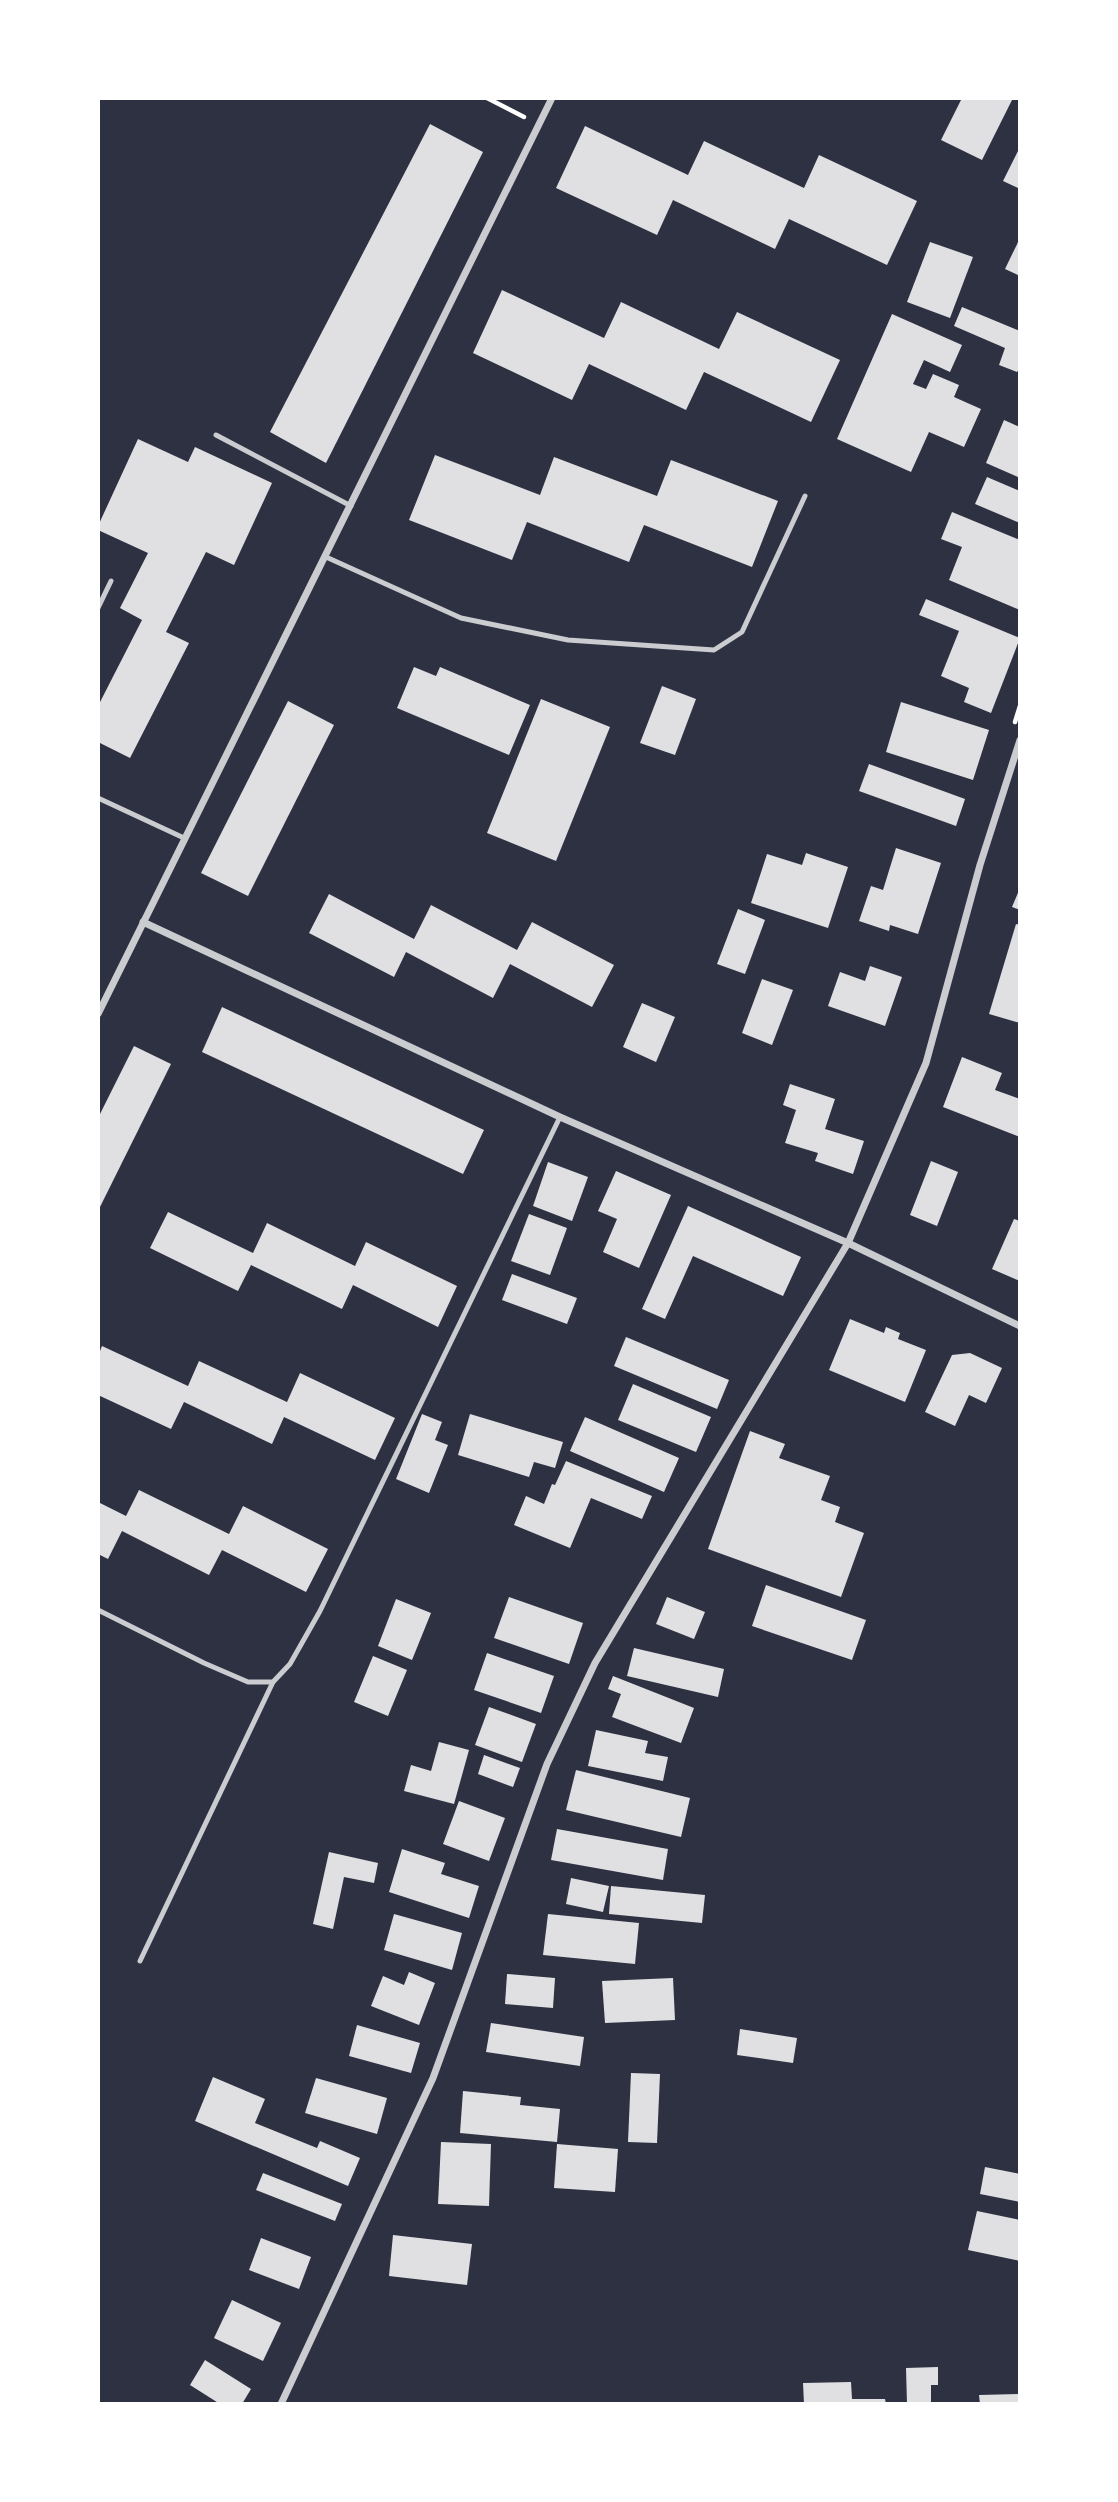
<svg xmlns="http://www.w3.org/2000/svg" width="1118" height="2502" font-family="Mulish,sans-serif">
	<rect width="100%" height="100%" fill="#2d3142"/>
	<g fill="#e0e0e3">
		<polygon points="962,98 1013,98 982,160 941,140"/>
		<polygon points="430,124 483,152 326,463 270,432"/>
		<polygon points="585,126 688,175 704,141 804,188 819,155 917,201 887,265 789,219 775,249 673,200 657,235 556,188"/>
		<polygon points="1020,147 1020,189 1003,181"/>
		<polygon points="1020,238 1020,276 1005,269"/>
		<polygon points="930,242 973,257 950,318 907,302"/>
		<polygon points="502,290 604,338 621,302 719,349 737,312 840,360 811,422 704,372 686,410 589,364 572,400 473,353"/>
		<polygon points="962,307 1020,331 1020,368 1017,372 999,365 1005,348 954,326"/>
		<polygon points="892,314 962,345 950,372 924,360 913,384 926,389 933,374 959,385 954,397 981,409 964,447 929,432 911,472 837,439"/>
		<polygon points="1004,420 1020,427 1020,478 986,463"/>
		<polygon points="138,439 188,462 195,447 272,483 234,565 206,552 166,632 189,643 130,758 98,742 98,706 142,620 120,608 148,553 98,530 98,526"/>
		<polygon points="435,455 540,495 554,457 657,496 671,460 778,501 752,567 644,525 629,562 527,522 512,560 409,520"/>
		<polygon points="987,477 1020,491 1020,523 975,504"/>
		<polygon points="952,512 1020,540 1020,610 949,580 962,547 941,539"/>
		<polygon points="926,599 1020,638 991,713 964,702 969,688 941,676 959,631 919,615"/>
		<polygon points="414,667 436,676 440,667 530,705 509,755 397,708"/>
		<polygon points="662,686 696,699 675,755 640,743"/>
		<polygon points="541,699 610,727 556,861 487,833"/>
		<polygon points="288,701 334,725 248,896 201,873"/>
		<polygon points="901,702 989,730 973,780 886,752"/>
		<polygon points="869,764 965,799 956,826 859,791"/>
		<polygon points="896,848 941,863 918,934 890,925 889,931 859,921 871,886 883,890"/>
		<polygon points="806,853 848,867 828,928 751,903 767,854 802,865"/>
		<polygon points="1020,888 1020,910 1012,907"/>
		<polygon points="329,894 414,939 431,905 517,950 532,922 614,965 592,1007 510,964 493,998 406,952 394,977 309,933"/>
		<polygon points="738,909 765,920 745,974 717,964"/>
		<polygon points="1016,924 1020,925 1020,1023 989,1014"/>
		<polygon points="870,966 902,977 885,1026 828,1006 840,972 865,981"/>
		<polygon points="762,979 793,990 772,1045 742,1033"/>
		<polygon points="642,1003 675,1017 656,1062 623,1047"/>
		<polygon points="222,1007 484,1130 463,1174 202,1052"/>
		<polygon points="134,1046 171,1064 98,1211 98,1118"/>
		<polygon points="962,1057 1002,1073 995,1090 1020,1099 1020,1137 943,1107"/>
		<polygon points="790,1084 835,1099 825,1129 864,1141 853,1174 815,1161 818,1153 785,1143 796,1110 783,1105"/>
		<polygon points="931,1161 958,1172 937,1226 910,1215"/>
		<polygon points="548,1162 588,1177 572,1221 533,1206"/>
		<polygon points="616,1171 671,1195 639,1268 603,1252 617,1219 598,1211"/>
		<polygon points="688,1206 801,1257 783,1296 693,1256 665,1319 642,1309"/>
		<polygon points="168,1212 253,1253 267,1223 355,1266 366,1242 457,1286 438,1327 353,1285 342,1309 251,1265 238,1291 150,1248"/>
		<polygon points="529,1214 567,1228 550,1275 511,1261"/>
		<polygon points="1014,1219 1020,1221 1020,1281 992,1269"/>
		<polygon points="512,1274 577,1298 567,1324 502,1300"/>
		<polygon points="850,1319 884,1333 886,1327 900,1333 898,1339 926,1350 905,1402 829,1370"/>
		<polygon points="626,1337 729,1380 717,1409 614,1366"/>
		<polygon points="102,1346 188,1386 199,1361 287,1402 300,1373 395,1418 375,1460 284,1417 272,1444 184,1402 171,1429 98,1395 98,1356"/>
		<polygon points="970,1353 1002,1368 986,1403 969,1395 955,1426 925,1412 952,1355"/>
		<polygon points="633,1384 711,1417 696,1452 618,1420"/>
		<polygon points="422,1414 442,1422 435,1440 448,1445 429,1493 396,1479"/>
		<polygon points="470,1414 563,1442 555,1468 534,1462 529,1477 458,1455"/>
		<polygon points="585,1417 679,1458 664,1492 570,1451"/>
		<polygon points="750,1431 785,1444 779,1458 830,1476 821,1500 840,1507 835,1522 864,1533 841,1597 708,1549"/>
		<polygon points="566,1461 652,1496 642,1519 591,1498 570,1548 514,1525 526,1496 544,1504 552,1484 555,1485"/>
		<polygon points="139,1490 229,1534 243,1506 328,1549 306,1592 222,1550 209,1575 122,1531 108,1559 98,1554 98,1502 126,1516"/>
		<polygon points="766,1585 866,1620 852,1660 752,1626"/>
		<polygon points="509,1597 583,1623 569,1664 494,1638"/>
		<polygon points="667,1597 705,1612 694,1639 656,1624"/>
		<polygon points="396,1599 431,1613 412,1660 378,1646"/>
		<polygon points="634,1648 724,1669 718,1697 627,1676"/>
		<polygon points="487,1653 554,1676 541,1713 474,1690"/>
		<polygon points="373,1656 407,1670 388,1716 354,1702"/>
		<polygon points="613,1676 694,1708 681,1743 612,1717 621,1694 608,1689"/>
		<polygon points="489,1707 536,1724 522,1762 475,1745"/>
		<polygon points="596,1730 648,1741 645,1753 668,1757 663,1781 588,1766"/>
		<polygon points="439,1742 469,1750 454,1804 404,1791 411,1765 431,1771"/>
		<polygon points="484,1755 520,1768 513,1787 478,1774"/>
		<polygon points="576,1770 690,1798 681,1837 566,1810"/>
		<polygon points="459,1801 505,1818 489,1861 443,1844"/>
		<polygon points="557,1829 668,1849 663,1880 551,1860"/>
		<polygon points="402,1849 445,1863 441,1874 479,1886 469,1918 389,1892"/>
		<polygon points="329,1852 378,1863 374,1883 344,1877 333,1929 313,1924"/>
		<polygon points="571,1878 609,1886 603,1912 566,1904"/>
		<polygon points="611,1886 705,1895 702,1923 609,1914"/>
		<polygon points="394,1914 462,1933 452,1970 384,1950"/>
		<polygon points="548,1914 639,1923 635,1964 543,1955"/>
		<polygon points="409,1972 435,1983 419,2025 371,2006 383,1976 404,1985"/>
		<polygon points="507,1974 555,1978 553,2008 505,2004"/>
		<polygon points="673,1978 675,2020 605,2023 602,1981"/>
		<polygon points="491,2023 584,2037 580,2066 486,2052"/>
		<polygon points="357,2025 420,2043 411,2073 349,2056"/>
		<polygon points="740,2029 797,2038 793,2063 737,2055"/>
		<polygon points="631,2073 660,2074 657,2143 628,2142"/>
		<polygon points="213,2077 265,2099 255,2123 317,2148 320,2141 360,2158 348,2186 195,2121"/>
		<polygon points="316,2078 387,2098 377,2134 305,2113"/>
		<polygon points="463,2091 521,2097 520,2105 560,2109 557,2142 460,2133"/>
		<polygon points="441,2142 491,2144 489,2206 438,2204"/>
		<polygon points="557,2144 618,2149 615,2192 554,2188"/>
		<polygon points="985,2167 1020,2174 1020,2202 980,2194"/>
		<polygon points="263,2173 342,2204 335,2221 256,2190"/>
		<polygon points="977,2211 1020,2220 1020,2261 968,2250"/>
		<polygon points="393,2235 472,2244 467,2285 389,2276"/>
		<polygon points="261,2238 311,2257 299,2289 249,2270"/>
		<polygon points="232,2300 281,2323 263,2361 214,2338"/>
		<polygon points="205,2360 251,2389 242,2404 220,2404 190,2385"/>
		<polygon points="938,2367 938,2385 931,2385 931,2404 907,2404 906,2368"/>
		<polygon points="851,2382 852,2399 885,2399 886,2404 804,2404 803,2383"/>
		<polygon points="1020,2394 1020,2404 980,2404 979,2395"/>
	</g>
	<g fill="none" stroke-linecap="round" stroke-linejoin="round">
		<g stroke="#fff" stroke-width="4.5">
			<polyline points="487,98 524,117"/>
			<polyline points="1015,722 1020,706"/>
		</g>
		<g stroke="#caccd0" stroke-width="5">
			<polyline points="216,435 351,506"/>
			<polyline points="326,557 461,618 568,640 714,650 742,632 805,496"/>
			<polyline points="98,608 111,581"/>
			<polyline points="98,798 184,838"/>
			<polyline points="98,1610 204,1663 248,1682 273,1682 290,1664 320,1611 560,1117"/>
			<polyline points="140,1961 273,1682"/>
		</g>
		<g stroke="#caccd0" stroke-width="7">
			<polyline points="143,922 560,1117 848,1243 1020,1326"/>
			<polyline points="98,1014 552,98"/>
			<polyline points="281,2404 433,2078 547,1764 595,1663 848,1243 926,1063 980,865 1020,740"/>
		</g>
	</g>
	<rect width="1118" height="2502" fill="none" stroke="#ffffff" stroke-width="200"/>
</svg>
